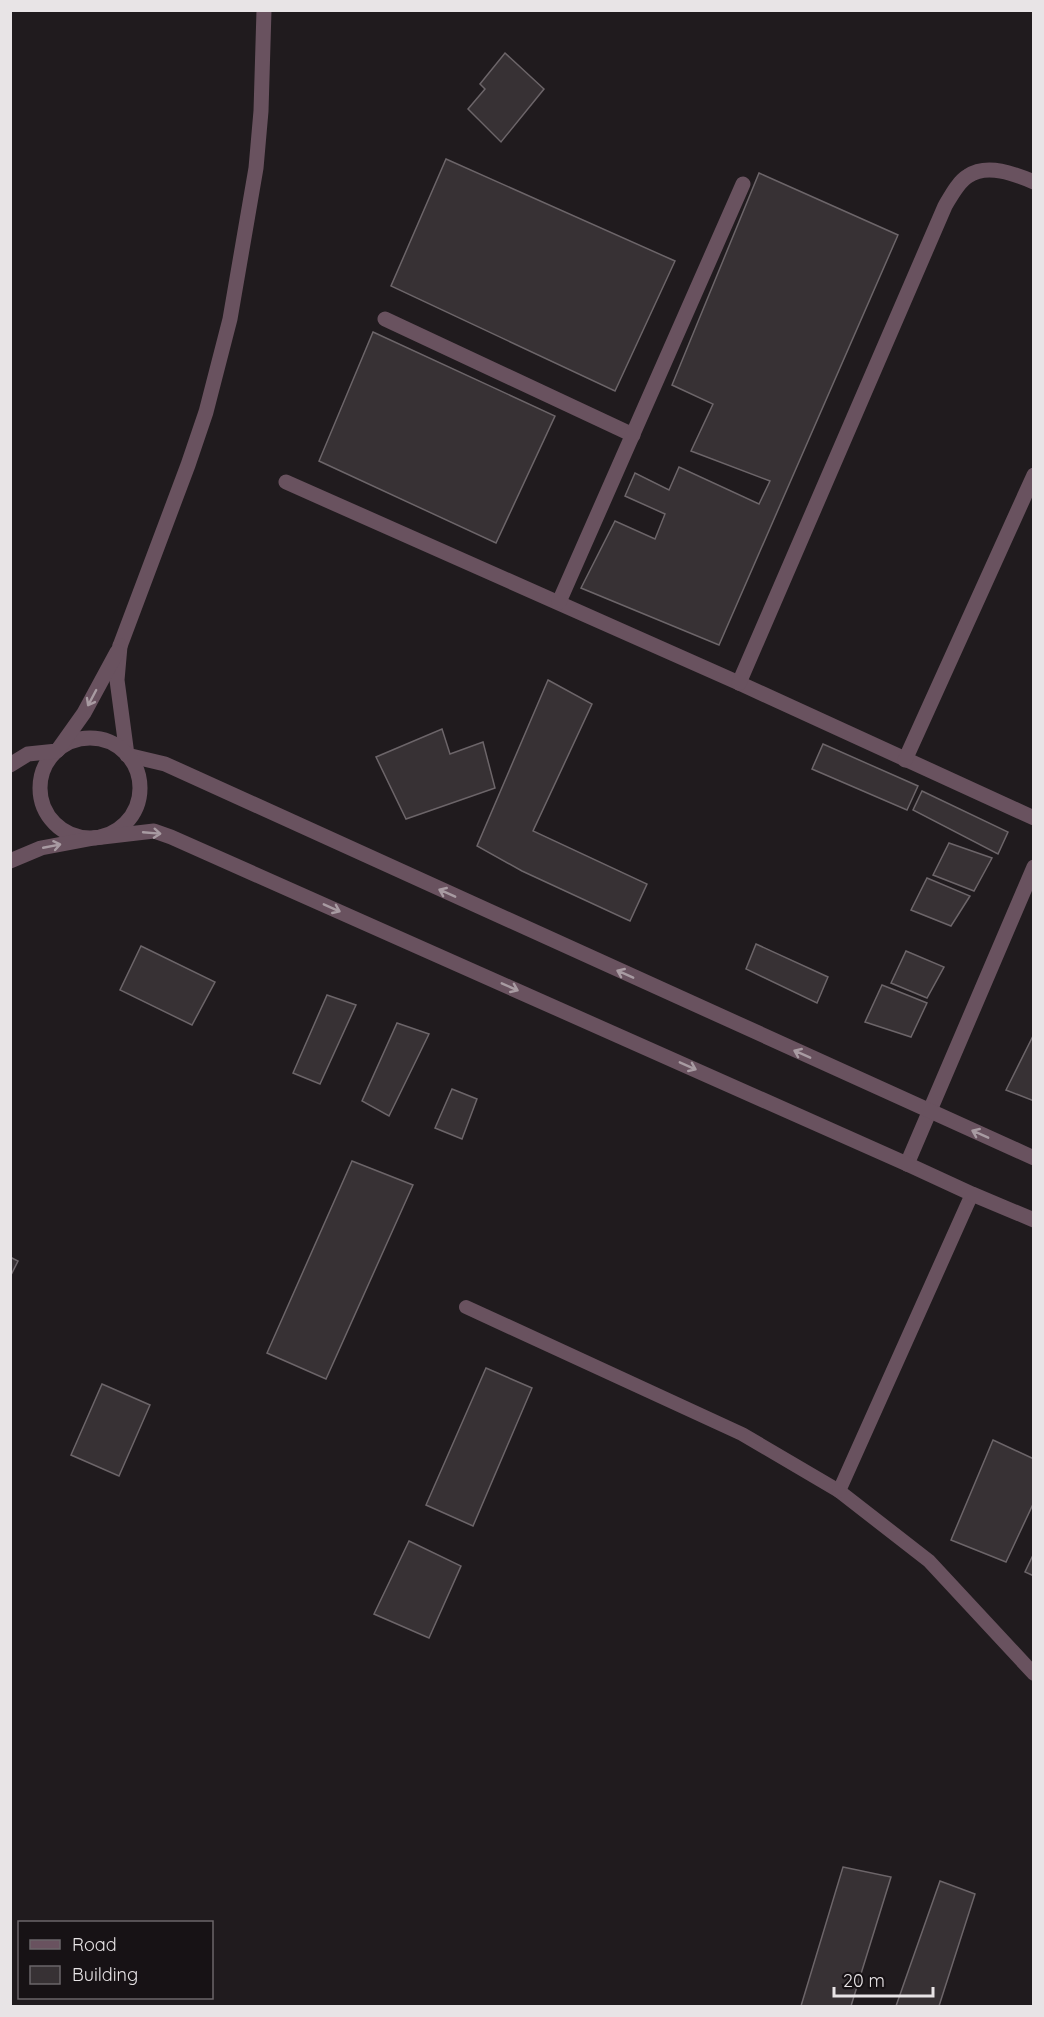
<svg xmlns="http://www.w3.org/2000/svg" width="1044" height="2017" font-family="Quicksand,sans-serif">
	<rect width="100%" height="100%" fill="#201b1e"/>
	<g fill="#373134" stroke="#6c6569" stroke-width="1.5">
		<polygon points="505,53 544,89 501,142 468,109 485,89 480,84"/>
		<polygon points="446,159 675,261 615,391 391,286"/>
		<polygon points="759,173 898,235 719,645 581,588 615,521 655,539 665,514 625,496 635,473 669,490 679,467 759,504 770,481 691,451 713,404 672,385"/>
		<polygon points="373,332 555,416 496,543 319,461"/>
		<polygon points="548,680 592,704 533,831 647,884 630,921 522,871 477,846"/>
		<polygon points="442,729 450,754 483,742 495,788 406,819 376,757"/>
		<polygon points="823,744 918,786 907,810 812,769"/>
		<polygon points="922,791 1008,832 998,854 913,810"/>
		<polygon points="949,843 992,858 974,891 933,875"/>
		<polygon points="927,878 970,896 951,926 911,910"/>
		<polygon points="756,944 828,977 817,1003 746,969"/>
		<polygon points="141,946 215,982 192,1025 120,990"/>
		<polygon points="906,951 944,967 927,998 891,983"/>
		<polygon points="882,985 927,1003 911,1037 865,1022"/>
		<polygon points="327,995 356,1005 320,1084 293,1073"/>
		<polygon points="397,1023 429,1034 389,1116 362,1101"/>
		<polygon points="1033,1036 1034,1036 1034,1101 1006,1090"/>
		<polygon points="452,1089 477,1099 462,1139 435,1128"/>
		<polygon points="352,1161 413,1185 326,1379 267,1353"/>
		<polygon points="10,1257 18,1261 10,1277"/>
		<polygon points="486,1368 532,1388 473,1526 426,1505"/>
		<polygon points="102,1384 150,1405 119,1476 71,1455"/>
		<polygon points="993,1440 1034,1459 1034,1502 1006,1562 951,1540"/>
		<polygon points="409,1541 461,1566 429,1638 374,1614"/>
		<polygon points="1034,1553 1034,1576 1025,1572"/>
		<polygon points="843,1867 891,1877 851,2006 801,2006"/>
		<polygon points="940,1881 975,1894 939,2006 896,2006"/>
	</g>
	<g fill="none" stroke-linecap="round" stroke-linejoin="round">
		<g stroke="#69525f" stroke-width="14">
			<polyline points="466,1307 742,1434 839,1491 929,1561 1034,1674"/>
			<polyline points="839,1491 972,1194"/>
		</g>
		<g stroke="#69525f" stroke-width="15">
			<polyline points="385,319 633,435"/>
			<polyline points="286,482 739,683 1034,818"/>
			<polyline points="559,602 743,184"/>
			<polyline points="120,646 188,465 206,412 230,319 256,168 261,111 264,10"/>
			<path d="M 739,683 L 945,206 C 951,196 958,182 968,176 C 987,163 1015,174 1034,182"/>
			<polyline points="905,760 1034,475"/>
			<polyline points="907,1164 1034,867"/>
		</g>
		<g stroke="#69525f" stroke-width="15">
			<polyline points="120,646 117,680 127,755 165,764 1034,1158"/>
			<circle cx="90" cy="788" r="50"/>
			<polyline points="10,765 28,754 57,751 84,713 117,652"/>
			<polyline points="10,861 41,848 94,838 154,831 171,837 907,1164 972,1194 1034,1220"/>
		</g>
	</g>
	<defs><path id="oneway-shaft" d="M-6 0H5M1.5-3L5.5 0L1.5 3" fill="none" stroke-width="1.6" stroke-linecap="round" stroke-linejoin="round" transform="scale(1.5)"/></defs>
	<g stroke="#a89ba2">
		<use href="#oneway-shaft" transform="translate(92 698) rotate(118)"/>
		<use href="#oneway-shaft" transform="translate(152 833) rotate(5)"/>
		<use href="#oneway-shaft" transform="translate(52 846) rotate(-11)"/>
		<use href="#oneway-shaft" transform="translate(447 893) rotate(-156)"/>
		<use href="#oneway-shaft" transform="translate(332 908) rotate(24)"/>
		<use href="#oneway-shaft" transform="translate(625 974) rotate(-156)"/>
		<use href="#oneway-shaft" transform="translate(510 987) rotate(24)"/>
		<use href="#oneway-shaft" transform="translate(802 1054) rotate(-156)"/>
		<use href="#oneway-shaft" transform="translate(688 1066) rotate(24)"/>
		<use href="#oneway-shaft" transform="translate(980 1134) rotate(-156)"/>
	</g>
	<rect width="1044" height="2017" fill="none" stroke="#e8e4e6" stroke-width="24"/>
	<rect x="18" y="1921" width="195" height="78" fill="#171215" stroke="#6b6669" stroke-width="1.5"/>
	<rect x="30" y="1940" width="30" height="9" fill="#69525f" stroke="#6b6669" stroke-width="1.5"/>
	<text x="72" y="1951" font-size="18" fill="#e8e4e6">Road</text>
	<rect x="30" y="1966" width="30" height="18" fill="#373134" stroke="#6b6669" stroke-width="1.5"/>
	<text x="72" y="1981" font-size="18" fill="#e8e4e6">Building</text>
	<path d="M834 1987v9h99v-9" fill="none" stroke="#e8e4e6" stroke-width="3"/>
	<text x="843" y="1987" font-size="18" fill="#e8e4e6" stroke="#171215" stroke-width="4.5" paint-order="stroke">20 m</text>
</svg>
